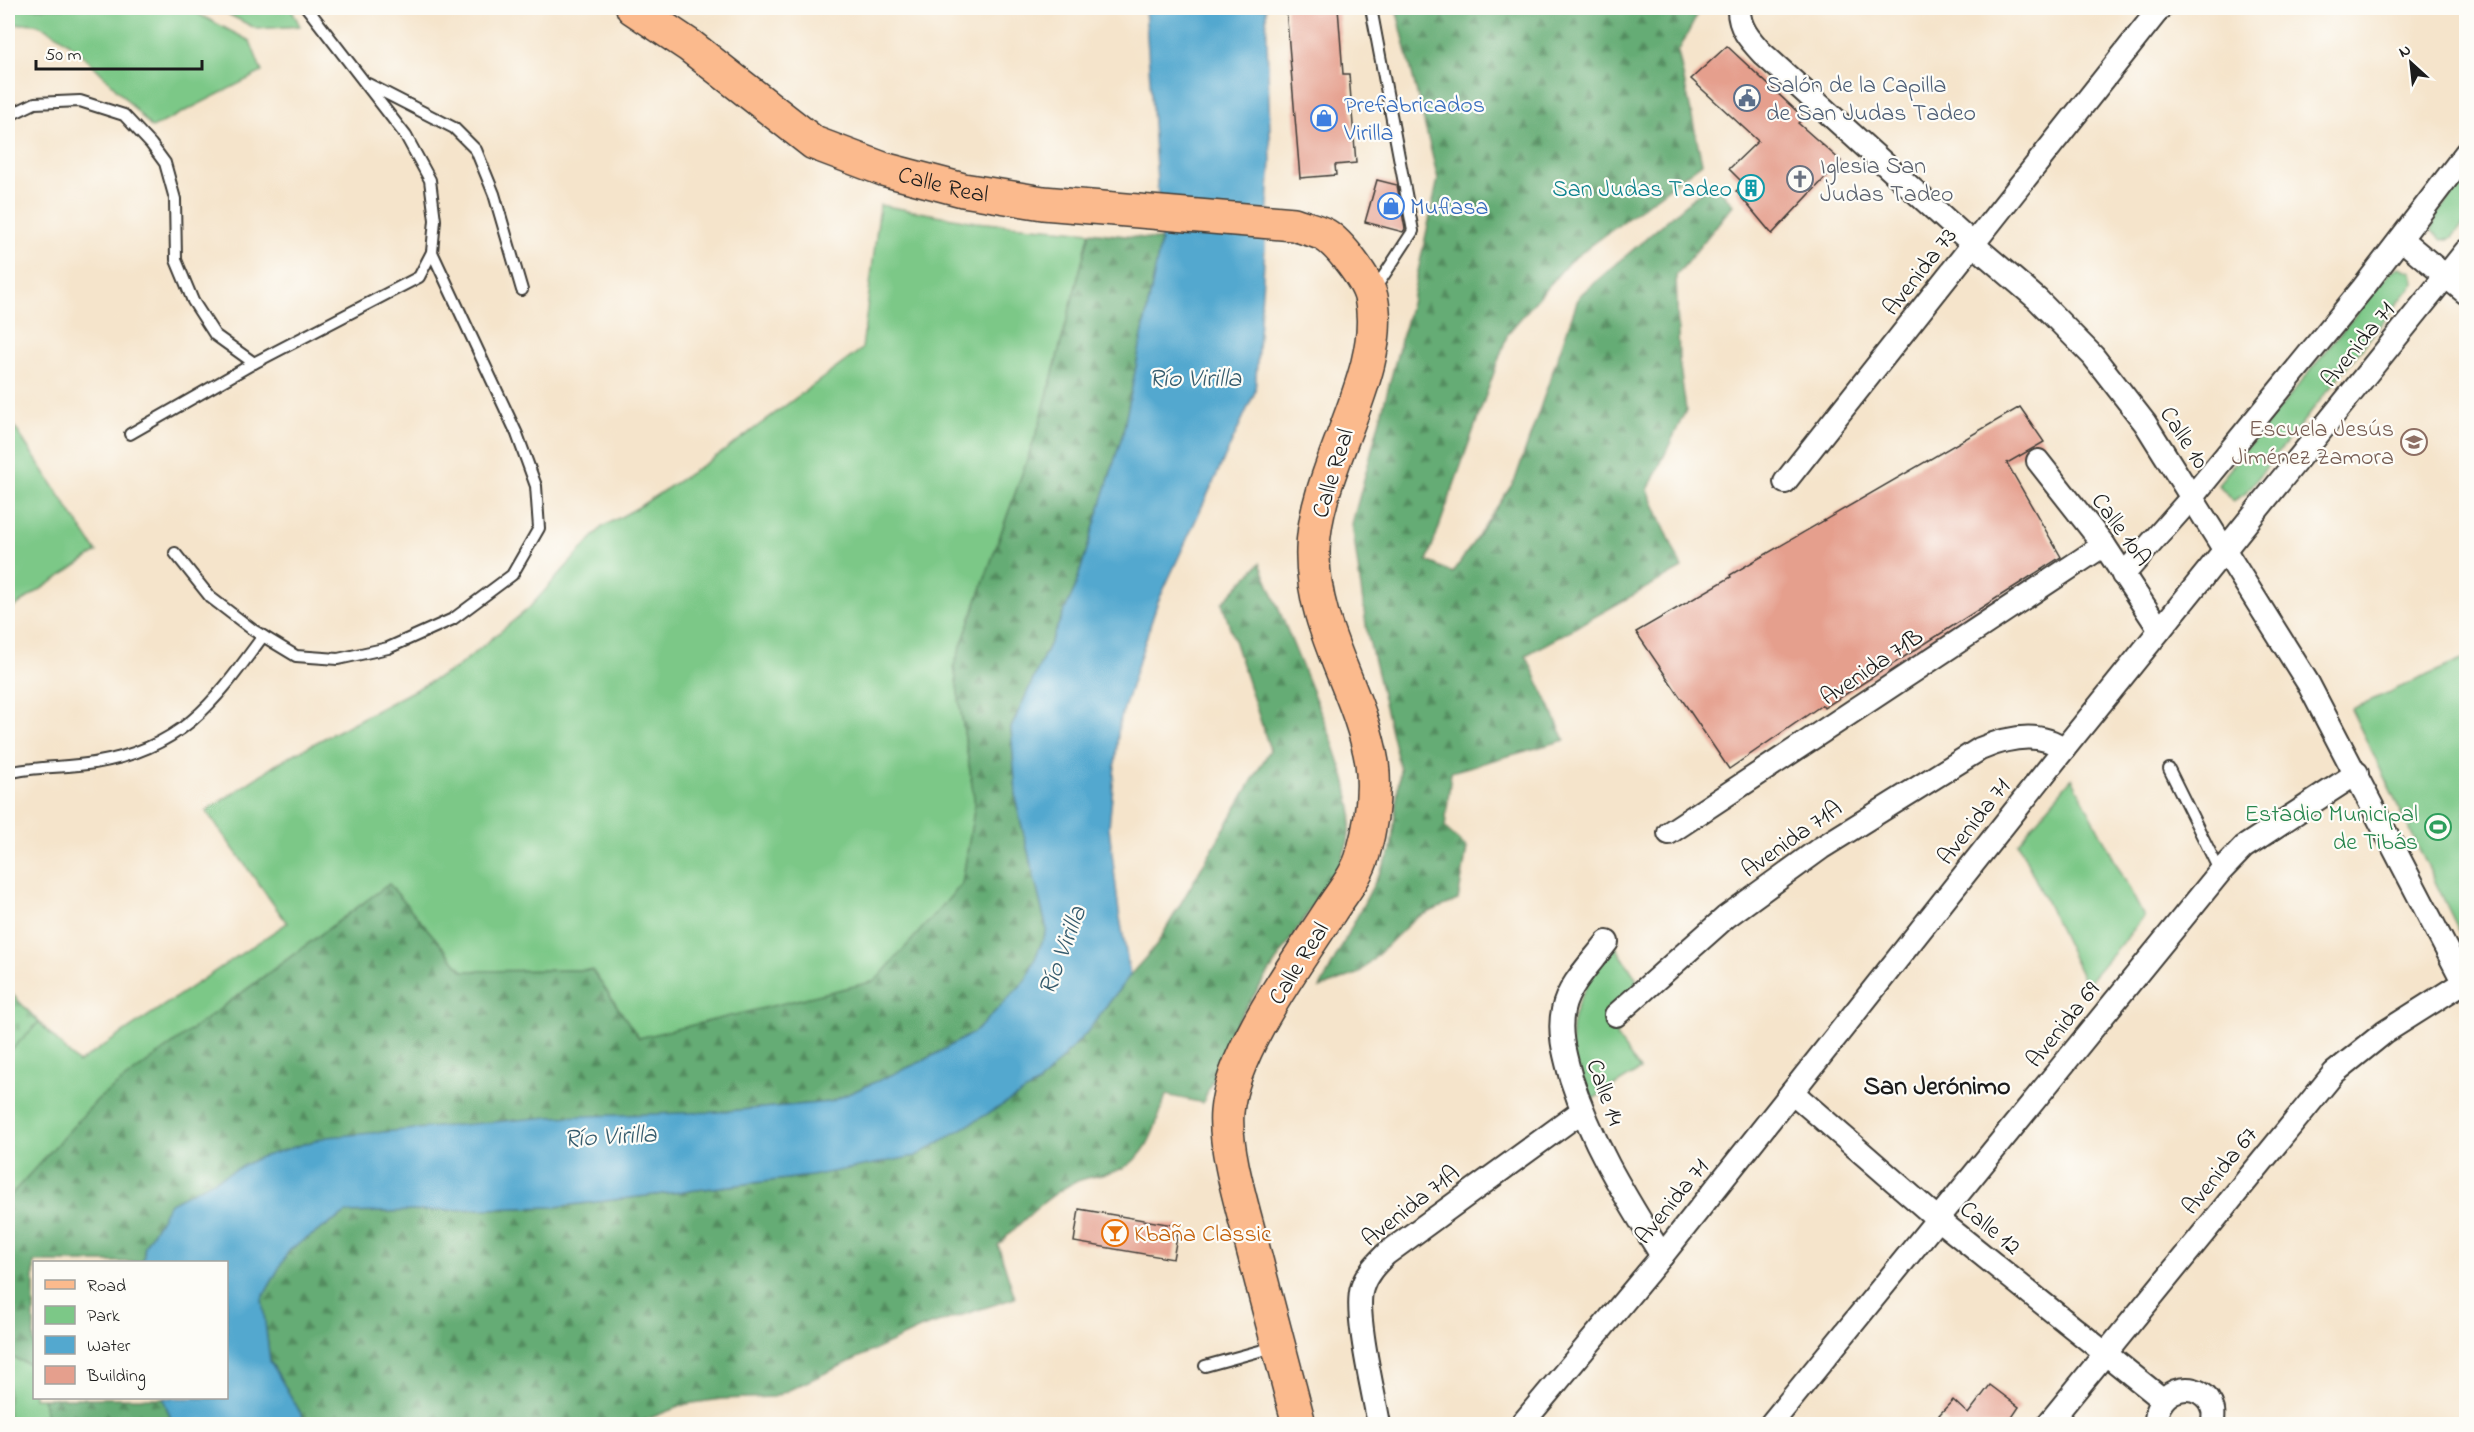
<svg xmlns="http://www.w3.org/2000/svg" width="2474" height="1432" font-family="'Indie Flower',sans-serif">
	<defs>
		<pattern id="forest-firs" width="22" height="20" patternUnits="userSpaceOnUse" patternTransform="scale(1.5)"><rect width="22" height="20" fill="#65ac74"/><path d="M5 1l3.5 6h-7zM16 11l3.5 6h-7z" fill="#528b5e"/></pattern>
		<pattern id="cemetery-stones" width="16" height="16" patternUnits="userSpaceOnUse" patternTransform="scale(1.5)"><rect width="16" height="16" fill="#7cc887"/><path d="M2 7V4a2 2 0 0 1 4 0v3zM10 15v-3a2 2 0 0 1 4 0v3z" fill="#6bab74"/></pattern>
	</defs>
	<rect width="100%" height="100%" fill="#fdfcf7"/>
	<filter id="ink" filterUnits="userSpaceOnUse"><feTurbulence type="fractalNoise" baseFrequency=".0167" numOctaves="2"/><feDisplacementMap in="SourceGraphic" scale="12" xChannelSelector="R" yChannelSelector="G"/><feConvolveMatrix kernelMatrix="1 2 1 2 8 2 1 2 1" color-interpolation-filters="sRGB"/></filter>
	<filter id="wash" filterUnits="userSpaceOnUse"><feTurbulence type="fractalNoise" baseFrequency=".008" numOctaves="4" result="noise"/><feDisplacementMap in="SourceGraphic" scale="24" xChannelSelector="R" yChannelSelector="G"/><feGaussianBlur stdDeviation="1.35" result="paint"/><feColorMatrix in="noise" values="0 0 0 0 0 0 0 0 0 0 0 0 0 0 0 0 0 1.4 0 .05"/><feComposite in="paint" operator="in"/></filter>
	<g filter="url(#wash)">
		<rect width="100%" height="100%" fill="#f5e4cb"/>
		<g fill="#7cc887" stroke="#4c7252" stroke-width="1.5">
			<path d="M 15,8 L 187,8 L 250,41 L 262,72 L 152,128 C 125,99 72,35 35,24 C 27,22 15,25 8,26 L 8,10 Z"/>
			<polygon points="216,8 291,8 300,26 257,29"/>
			<polygon points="2466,177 2466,222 2451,238 2442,240 2431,230 2436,215"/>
			<polygon points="880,205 975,222 1090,232 1040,423 954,666 975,804 962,884 875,982 639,1038 592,970 463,971 389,884 98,1099 8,1198 8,1053 39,1022 78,1063 287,923 206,811 283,760 456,668 529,608 602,527 637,508 720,454 862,349"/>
			<polygon points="2399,267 2412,272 2414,283 2245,494 2233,501 2218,484 2391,271"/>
			<polygon points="8,417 97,552 8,611"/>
			<polygon points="2466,658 2466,945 2351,709"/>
			<polygon points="2072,778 2144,917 2086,985 2018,843"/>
			<path d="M 1614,944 L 1638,981 L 1616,1036 L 1640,1070 L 1588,1102 C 1583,1085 1574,1066 1572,1048 C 1567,1007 1592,976 1614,944 Z"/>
			<polygon points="8,1356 34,1366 34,1398 43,1398 47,1424 8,1424"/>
		</g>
		<g fill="url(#forest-firs)" stroke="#406448" stroke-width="1.5">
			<polygon points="1396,8 1701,8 1678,52 1702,163 1569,262 1508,333 1427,561 1453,573 1515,480 1579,296 1713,181 1733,205 1676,276 1679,360 1686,410 1648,490 1682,568 1526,655 1565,740 1451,772 1445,828 1467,848 1458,900 1415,918 1359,973 1320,988 1391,851 1400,769 1367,632 1352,524 1412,299 1438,179"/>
			<polygon points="1090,232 1161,240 1123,433 1075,588 1011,728 1017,806 1047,930 1026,980 975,1032 925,1060 830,1102 717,1112 145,1245 143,1262 34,1262 34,1366 8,1356 8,1198 98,1099 389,884 463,971 592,970 639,1038 875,981 962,884 975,804 954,666 1040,423"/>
			<path d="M 1260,563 L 1332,740 L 1346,782 L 1352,814 L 1348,842 L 1340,864 L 1234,1026 L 1203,1103 L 1166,1095 C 1155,1127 1149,1161 1113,1172 C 1098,1177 1084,1176 1069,1185 C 1042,1200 1020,1224 998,1245 L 1015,1298 L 922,1328 L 774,1397 L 721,1399 L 686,1404 L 635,1424 L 307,1424 L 270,1361 L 262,1299 L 289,1250 L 346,1213 L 555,1207 L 811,1176 L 1038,1084 L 1087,1032 L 1130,975 L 1156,946 L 1270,750 L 1222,603 Z"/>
			<polygon points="43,1398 163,1398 173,1424 47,1424"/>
		</g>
		<polygon fill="url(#cemetery-stones)" stroke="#4c7252" stroke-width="1.5" points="8,990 39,1022 8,1053"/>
		<polygon fill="#53a8cf" stroke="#386276" stroke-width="1.5" points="1145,8 1266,8 1271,162 1255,392 1157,604 1119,724 1109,827 1119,912 1130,975 1087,1032 1038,1084 916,1156 811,1176 555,1207 346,1213 289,1250 262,1299 270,1361 307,1424 173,1424 163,1398 226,1398 226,1262 143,1262 145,1245 170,1203 258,1158 327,1137 550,1117 717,1112 830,1102 925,1060 975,1032 1026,980 1047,930 1017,806 1011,728 1075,588 1123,433 1161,240"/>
		<g id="blocks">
			<g fill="#e59f8d">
				<polygon points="1286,8 1338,8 1343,74 1349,74 1356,163 1335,165 1336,175 1300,178"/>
				<polygon points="1727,46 1804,118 1798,123 1841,161 1772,234 1736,191 1744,184 1729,169 1758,141 1691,79"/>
				<polygon points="1377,180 1397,185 1405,229 1403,232 1365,222"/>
				<polygon points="2020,407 2044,442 2007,463 2061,557 1824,708 1822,705 1729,769 1636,632 1731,577 1730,575"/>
				<polygon points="1079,1209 1179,1226 1173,1259 1074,1242"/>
				<polygon points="1990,1385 2019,1407 2007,1425 1950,1425 1939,1415 1953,1400 1968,1414"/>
			</g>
		</g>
	</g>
	<g filter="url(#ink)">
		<use href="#blocks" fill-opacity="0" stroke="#3d3a36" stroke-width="1.5"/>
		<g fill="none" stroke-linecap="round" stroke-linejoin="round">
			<defs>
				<g id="service">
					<polyline points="1371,8 1413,231 1375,289"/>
					<polyline points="368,84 454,128 476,150 494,194 522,290"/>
					<polyline points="8,116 35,103 80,101 124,115 151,144 165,163 175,199 176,260 193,301 215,335 254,363 419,277 432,252 435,220 430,180 406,136 307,8"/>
					<polyline points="130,434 254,363"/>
					<polyline points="175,553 210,597 253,630 296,656 338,659 388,648 453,619 512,575 539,528 536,486 517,434 432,252"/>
					<polyline points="2169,769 2220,872"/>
					<path d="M 8,773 C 35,766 65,768 94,763 C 182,749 214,703 263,636"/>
					<polyline points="1205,1366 1274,1347"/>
				</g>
				<g id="minor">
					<path d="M 1739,8 C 1738,27 1750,40 1762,53 L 1974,245 L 2037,299 L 2093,356 L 2145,423 L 2308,683 L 2466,987"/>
					<polyline points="2401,239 2466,293"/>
					<polyline points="2038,461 2104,545 2160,630"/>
					<polyline points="1785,482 2160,8"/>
					<polyline points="2123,575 2192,497 2363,288 2466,153"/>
					<polyline points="1669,833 2104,545"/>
					<path d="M 1607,942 C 1592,962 1568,985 1563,1010 C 1558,1033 1565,1056 1571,1078 C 1593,1146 1625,1196 1662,1256"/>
					<path d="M 1616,1015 L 1726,917 L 1821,848 L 1980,749 C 2006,738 2039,730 2064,749"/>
					<polyline points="1792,1092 1939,1220 2162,1399"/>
					<path d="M 1379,1424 C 1374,1395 1354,1312 1362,1288 C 1366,1274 1376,1264 1386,1254 L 1582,1111"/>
					<polyline points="1522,1424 1662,1256 2064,749 2466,251"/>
					<polyline points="1771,1424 2220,872 2244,847 2357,773"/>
					<polyline points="2048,1424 2334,1073 2385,1032 2464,982"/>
					<path d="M 2156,1424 C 2155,1384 2204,1377 2213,1410 C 2214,1414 2213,1420 2213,1424"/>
				</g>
				<g id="primary">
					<path id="s1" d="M 633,8 L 690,46 L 814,143 L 883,169 L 963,190 L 1043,203 L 1294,224 C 1304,228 1316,230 1325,235 C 1340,244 1367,280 1371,297 C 1388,373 1314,469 1313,550 C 1311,629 1360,689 1372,763 C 1376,793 1371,825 1363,854 C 1358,874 1342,893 1331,910 C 1297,963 1232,1050 1227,1112 C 1224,1148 1242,1206 1251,1241 C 1267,1302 1283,1363 1299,1424"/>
				</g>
			</defs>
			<use href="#service" stroke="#3d3a36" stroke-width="14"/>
			<use href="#minor" stroke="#3d3a36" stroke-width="26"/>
			<use href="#primary" stroke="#3d3a36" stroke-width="36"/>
			<use href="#service" stroke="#fff" stroke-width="10"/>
			<use href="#minor" stroke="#fff" stroke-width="22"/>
			<use href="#primary" stroke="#fbba8d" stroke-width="33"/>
		</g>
	</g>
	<defs>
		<symbol id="civic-ring" viewBox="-11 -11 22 22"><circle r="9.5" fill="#fdfcf7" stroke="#5c6f8a" stroke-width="1.5"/><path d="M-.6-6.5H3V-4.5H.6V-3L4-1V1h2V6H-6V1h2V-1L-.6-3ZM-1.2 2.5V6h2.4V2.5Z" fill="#5c6f8a"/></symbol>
		<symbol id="shop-ring" viewBox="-11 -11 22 22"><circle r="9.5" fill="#fdfcf7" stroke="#3f7fe0" stroke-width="1.5"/><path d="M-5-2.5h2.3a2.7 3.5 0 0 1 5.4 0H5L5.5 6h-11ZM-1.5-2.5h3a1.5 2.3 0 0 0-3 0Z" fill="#3f7fe0"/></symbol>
		<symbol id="church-ring" viewBox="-11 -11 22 22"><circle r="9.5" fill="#fdfcf7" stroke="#6b7280" stroke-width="1.5"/><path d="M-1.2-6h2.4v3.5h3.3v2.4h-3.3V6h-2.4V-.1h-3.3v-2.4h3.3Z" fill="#6b7280"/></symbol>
		<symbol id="building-ring" viewBox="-11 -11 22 22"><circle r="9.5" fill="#fdfcf7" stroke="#0f9aa8" stroke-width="1.5"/><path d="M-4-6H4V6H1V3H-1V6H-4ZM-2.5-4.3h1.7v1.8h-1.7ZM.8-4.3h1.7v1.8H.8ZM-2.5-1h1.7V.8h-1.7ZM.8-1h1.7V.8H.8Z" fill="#0f9aa8"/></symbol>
		<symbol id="school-ring" viewBox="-11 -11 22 22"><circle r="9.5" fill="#fdfcf7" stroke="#8d6e63" stroke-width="1.5"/><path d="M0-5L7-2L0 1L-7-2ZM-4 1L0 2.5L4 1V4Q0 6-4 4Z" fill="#8d6e63"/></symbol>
		<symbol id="stadium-ring" viewBox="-11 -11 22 22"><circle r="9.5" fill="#fdfcf7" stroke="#2e9e5b" stroke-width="1.5"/><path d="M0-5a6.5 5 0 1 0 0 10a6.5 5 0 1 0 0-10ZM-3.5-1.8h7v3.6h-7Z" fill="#2e9e5b"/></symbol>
		<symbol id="bar-ring" viewBox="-11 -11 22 22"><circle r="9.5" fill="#fdfcf7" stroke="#e8710a" stroke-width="1.5"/><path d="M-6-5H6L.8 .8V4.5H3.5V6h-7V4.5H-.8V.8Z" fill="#e8710a"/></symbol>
	</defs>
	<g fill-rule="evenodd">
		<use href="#civic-ring" x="1732" y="83" width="30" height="30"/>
		<use href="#shop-ring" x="1309" y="103" width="30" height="30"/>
		<use href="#church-ring" x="1785" y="164" width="30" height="30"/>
		<use href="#building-ring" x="1736" y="173" width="30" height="30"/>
		<use href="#shop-ring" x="1376" y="191" width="30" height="30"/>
		<use href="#school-ring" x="2399" y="427" width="30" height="30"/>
		<use href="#stadium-ring" x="2423" y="812" width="30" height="30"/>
		<use href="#bar-ring" x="1100" y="1218" width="30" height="30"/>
	</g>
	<g text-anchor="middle" stroke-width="4.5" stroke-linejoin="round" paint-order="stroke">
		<g font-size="24" fill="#4e5e75" stroke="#fdfcf7" text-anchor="start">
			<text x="1766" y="92">Salón de la Capilla<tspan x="1766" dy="28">de San Judas Tadeo</tspan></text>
		</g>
		<g font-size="24" fill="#366cbe" stroke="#fdfcf7" text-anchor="start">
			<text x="1344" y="112">Prefabricados<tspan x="1344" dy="28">Virilla</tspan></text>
			<text x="1410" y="214">Muflasa</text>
		</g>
		<g font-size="24" fill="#5b616d" stroke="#fdfcf7" text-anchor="start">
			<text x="1820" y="173">Iglesia San<tspan x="1820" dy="28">Judas Tadeo</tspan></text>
		</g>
		<g font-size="24" fill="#1c1c1c" stroke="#fdfcf7">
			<text dy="8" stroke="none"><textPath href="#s1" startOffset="362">Calle Real</textPath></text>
			<text transform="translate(1919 271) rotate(-52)" y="8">Avenida 73</text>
			<text transform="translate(2357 344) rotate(-51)" y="8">Avenida 71</text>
			<text transform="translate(2185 437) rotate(57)" y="8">Calle 10</text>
			<text transform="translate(1332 473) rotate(-73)" y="8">Calle Real</text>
			<text transform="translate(2122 529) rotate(54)" y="8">Calle 10A</text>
			<text transform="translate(1871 666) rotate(-34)" y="8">Avenida 71B</text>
			<text transform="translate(1973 821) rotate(-52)" y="8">Avenida 71</text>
			<text transform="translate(1791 838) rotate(-35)" y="8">Avenida 71A</text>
			<text transform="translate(1298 963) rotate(-58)" y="8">Calle Real</text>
			<text transform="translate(2062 1024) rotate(-51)" y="8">Avenida 69</text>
			<text transform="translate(1606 1092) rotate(70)" y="8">Calle 14</text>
			<text transform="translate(2219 1170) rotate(-51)" y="8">Avenida 67</text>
			<text transform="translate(1671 1201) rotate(-51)" y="8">Avenida 71</text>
			<text transform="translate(1410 1205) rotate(-38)" y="8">Avenida 71A</text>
			<text transform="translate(1991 1227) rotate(39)" y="8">Calle 12</text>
		</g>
		<g font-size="24" fill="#0d838f" stroke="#fdfcf7" text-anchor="end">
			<text x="1732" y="196">San Judas Tadeo</text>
		</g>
		<g font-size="24" fill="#785e54" stroke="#fdfcf7" text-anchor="end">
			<text x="2394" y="436">Escuela Jesús<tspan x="2394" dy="28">Jiménez Zamora</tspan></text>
		</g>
		<g font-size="24" fill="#27864d" stroke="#fdfcf7" text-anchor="end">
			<text x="2418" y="821">Estadio Municipal<tspan x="2418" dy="28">de Tibás</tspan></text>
		</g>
		<g font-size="24" fill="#c56008" stroke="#fdfcf7" text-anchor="start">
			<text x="1134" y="1241">Kbaña Classic</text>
		</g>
		<g font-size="26" font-style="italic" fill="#355b6d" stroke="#fdfcf7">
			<text x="1195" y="386">Río Virilla</text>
			<text transform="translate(1061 950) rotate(-69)" y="9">Río Virilla</text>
			<text transform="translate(610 1135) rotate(-3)" y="9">Río Virilla</text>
		</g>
		<g font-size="26" font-weight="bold" fill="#1c1c1c" stroke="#fdfcf7">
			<text x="1937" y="1094">San Jerónimo</text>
		</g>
	</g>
	<rect width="2474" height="1432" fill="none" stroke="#fdfcf7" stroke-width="30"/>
	<rect x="33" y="1261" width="195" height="138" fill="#fdfcf7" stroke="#a3a29f" stroke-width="1.5"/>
	<rect x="45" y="1280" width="30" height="9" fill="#fbba8d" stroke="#a3a29f" stroke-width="1.5"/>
	<text x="87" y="1291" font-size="18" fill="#1c1c1c">Road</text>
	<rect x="45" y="1306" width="30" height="18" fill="#7cc887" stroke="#a3a29f" stroke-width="1.5"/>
	<text x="87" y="1321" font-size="18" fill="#1c1c1c">Park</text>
	<rect x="45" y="1336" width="30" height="18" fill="#53a8cf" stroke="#a3a29f" stroke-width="1.5"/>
	<text x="87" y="1351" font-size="18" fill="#1c1c1c">Water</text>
	<rect x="45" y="1366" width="30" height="18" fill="#e59f8d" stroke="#a3a29f" stroke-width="1.5"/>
	<text x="87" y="1381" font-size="18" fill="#1c1c1c">Building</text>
	<g transform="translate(2411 63) rotate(333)" stroke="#fdfcf7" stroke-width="4.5" paint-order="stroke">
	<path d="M0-4.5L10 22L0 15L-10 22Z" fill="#1c1c1c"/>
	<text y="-9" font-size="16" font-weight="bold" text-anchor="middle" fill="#1c1c1c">N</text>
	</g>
	<path d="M36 60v9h166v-9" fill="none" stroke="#1c1c1c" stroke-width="3"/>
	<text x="45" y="60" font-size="18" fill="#1c1c1c" stroke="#fdfcf7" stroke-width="4.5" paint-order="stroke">50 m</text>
</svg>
